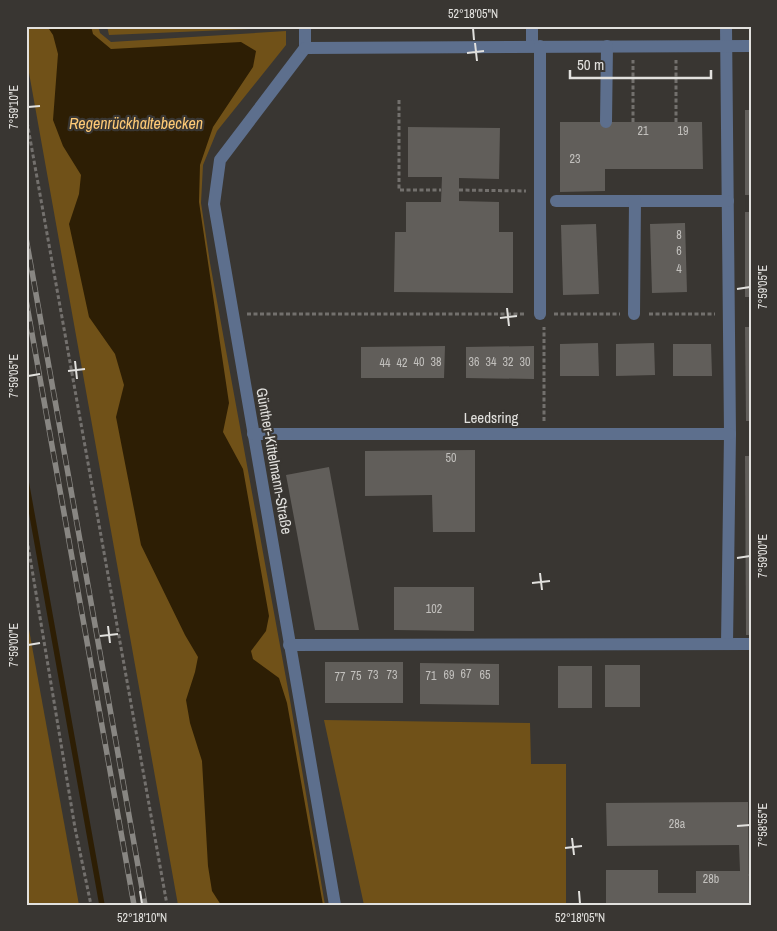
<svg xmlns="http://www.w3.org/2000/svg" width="777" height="931" font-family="'Archivo Narrow',sans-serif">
	<rect width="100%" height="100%" fill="#393632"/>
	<g fill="#705118">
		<polygon points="26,26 98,26 100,33 111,42 286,31 286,45 217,131 203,165 201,203 210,263 290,700 325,905 178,905 26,56"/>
		<polygon points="107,26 274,26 274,28 109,35"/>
		<polygon points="26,613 79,905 26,905"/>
		<polygon points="324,720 530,723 531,764 566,764 566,905 364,905"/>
	</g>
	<polygon fill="#2d1e04" points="47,26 91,26 93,34 111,49 241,42 256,51 253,67 213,127 200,165 199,202 229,403 223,432 243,469 269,616 266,631 251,651 253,659 279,678 287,703 323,905 221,905 212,891 208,866 202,761 190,723 186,700 195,672 198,657 185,635 141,545 116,417 124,385 115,354 89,317 69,224 79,194 81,175 63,146 53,120 58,54 53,35"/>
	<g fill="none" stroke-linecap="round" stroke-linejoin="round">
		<polyline stroke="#2d1e04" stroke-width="5.5" points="26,481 102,905"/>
	</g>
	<g fill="#615e5a">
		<rect x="745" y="110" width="6" height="85"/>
		<polygon points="560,122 702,122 703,169 605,169 605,191 560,192"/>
		<polygon points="408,127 500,128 499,179 459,178 459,201 499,202 499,232 513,232 513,293 394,292 395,232 406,232 406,202 441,202 442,177 408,177"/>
		<rect x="745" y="212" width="6" height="85"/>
		<polygon points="683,223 685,223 687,292 652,293 650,224"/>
		<polygon points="596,224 599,294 563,295 561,225"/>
		<polygon points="745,327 751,327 751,421 746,421"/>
		<polygon points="598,343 599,376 560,376 560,344"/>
		<polygon points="654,343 655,375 616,376 616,344"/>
		<polygon points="673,344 711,344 712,376 673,376"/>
		<polygon points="445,346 444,378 361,378 361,347"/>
		<polygon points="534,346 534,379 466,378 466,347"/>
		<polygon points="475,450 475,532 433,532 432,495 365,496 365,451"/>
		<polygon points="745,456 751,456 751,635 746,635"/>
		<polygon points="329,467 359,630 315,630 286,475"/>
		<polygon points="394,587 474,587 474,631 394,630"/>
		<rect x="325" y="662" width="78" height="41"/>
		<polygon points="420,663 499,664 499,705 420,704"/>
		<rect x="605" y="665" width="35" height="42"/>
		<rect x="558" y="666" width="34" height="42"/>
		<polygon points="748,802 749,905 606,905 606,870 658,870 658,893 696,893 696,871 740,871 739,845 607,846 606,803"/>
	</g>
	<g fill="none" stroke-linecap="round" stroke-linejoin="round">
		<g stroke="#73706d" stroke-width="3" stroke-dasharray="4 2.5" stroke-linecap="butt">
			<polyline points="399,100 399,190 441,190"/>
			<polyline points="26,116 167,905"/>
			<polyline points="633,122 633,60"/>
			<polyline points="676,122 676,60"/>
			<polyline points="459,190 526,191"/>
			<polyline points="247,314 525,314"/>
			<polyline points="554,314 620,314"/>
			<polyline points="649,314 715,314"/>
			<polyline points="544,421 544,327"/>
			<polyline points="26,533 75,828 91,905"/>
			<polyline points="749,874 751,875"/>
		</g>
		<g stroke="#5d6f8d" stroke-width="12">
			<polyline points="305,26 305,48"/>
			<polyline points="726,26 730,434 727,644"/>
			<polyline points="532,46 532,26"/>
			<polyline points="305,48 220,160 214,204 335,905"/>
			<polyline points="305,48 751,46"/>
			<polyline points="606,122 607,46"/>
			<polyline points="556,201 728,201"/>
			<polyline points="540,314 540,46"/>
			<polyline points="634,314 635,201"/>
			<polyline points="253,434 730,434"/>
			<polyline points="289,645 751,644"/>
		</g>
		<defs>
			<g id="rail">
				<polyline points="26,238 145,905"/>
				<polyline points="26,300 134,905"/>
			</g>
		</defs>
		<use href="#rail" stroke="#888682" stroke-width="5.5"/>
		<use href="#rail" stroke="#393632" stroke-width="4" stroke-dasharray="11" stroke-linecap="butt"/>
	</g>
	<path fill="none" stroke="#e2e1de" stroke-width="2" d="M 473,28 L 474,40M 475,43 L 477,61M 467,53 L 484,51M 28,107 L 40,106M 737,289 L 750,287M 507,308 L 509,326M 500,318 L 517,316M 75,361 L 77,379M 68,371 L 85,369M 28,376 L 40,374M 737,558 L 750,556M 540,573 L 542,590M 532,583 L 550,581M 108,626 L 110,643M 100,636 L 118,634M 28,645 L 40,643M 737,826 L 750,825M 572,838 L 574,855M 565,848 L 582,846M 140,891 L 142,904M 579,891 L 580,904"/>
	<g text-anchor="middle" stroke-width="4.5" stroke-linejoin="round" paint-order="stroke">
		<g font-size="12" fill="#c2c0bd">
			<text x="643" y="135">21</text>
			<text x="683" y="135">19</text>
			<text x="575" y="163">23</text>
			<text x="679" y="239">8</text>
			<text x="679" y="255">6</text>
			<text x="679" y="273">4</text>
			<text x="419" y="366">40</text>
			<text x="436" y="366">38</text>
			<text x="474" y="366">36</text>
			<text x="491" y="366">34</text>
			<text x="508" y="366">32</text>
			<text x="525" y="366">30</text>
			<text x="385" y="367">44</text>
			<text x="402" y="367">42</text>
			<text x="451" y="462">50</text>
			<text x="434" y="613">102</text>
			<text x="466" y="678">67</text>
			<text x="373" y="679">73</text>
			<text x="392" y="679">73</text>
			<text x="449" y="679">69</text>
			<text x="485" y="679">65</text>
			<text x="356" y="680">75</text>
			<text x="431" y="680">71</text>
			<text x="340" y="681">77</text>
			<text x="677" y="828">28a</text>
			<text x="711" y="883">28b</text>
		</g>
		<g font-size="15" fill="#e2e1de" stroke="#393632">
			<text x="491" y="423">Leedsring</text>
			<text transform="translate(274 461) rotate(80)" y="5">Günther-Kittelmann-Straße</text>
		</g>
		<g font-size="16" font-style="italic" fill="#feca76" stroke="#393632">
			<text x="136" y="129">Regenrückhaltebecken</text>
		</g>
	</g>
	<rect width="777" height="931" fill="none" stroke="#393632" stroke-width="55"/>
	<path d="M570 70v8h141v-8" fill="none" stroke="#e2e1de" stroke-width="2.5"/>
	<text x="577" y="70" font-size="15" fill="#e2e1de" stroke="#393632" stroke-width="4" paint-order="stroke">50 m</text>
	<rect x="28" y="28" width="722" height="876" fill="none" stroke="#e2e1de" stroke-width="2"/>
	<g font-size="12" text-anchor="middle" fill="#e2e1de">
		<text x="473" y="18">52°18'05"N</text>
		<text transform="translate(14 107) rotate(-90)" y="4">7°59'10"E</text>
		<text transform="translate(763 287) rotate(-90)" y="4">7°59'05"E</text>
		<text transform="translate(14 376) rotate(-90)" y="4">7°59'05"E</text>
		<text transform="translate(763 556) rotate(-90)" y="4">7°59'00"E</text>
		<text transform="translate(14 645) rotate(-90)" y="4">7°59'00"E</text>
		<text transform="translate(763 825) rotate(-90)" y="4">7°58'55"E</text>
		<text x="142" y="922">52°18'10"N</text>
		<text x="580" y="922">52°18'05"N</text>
	</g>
</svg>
